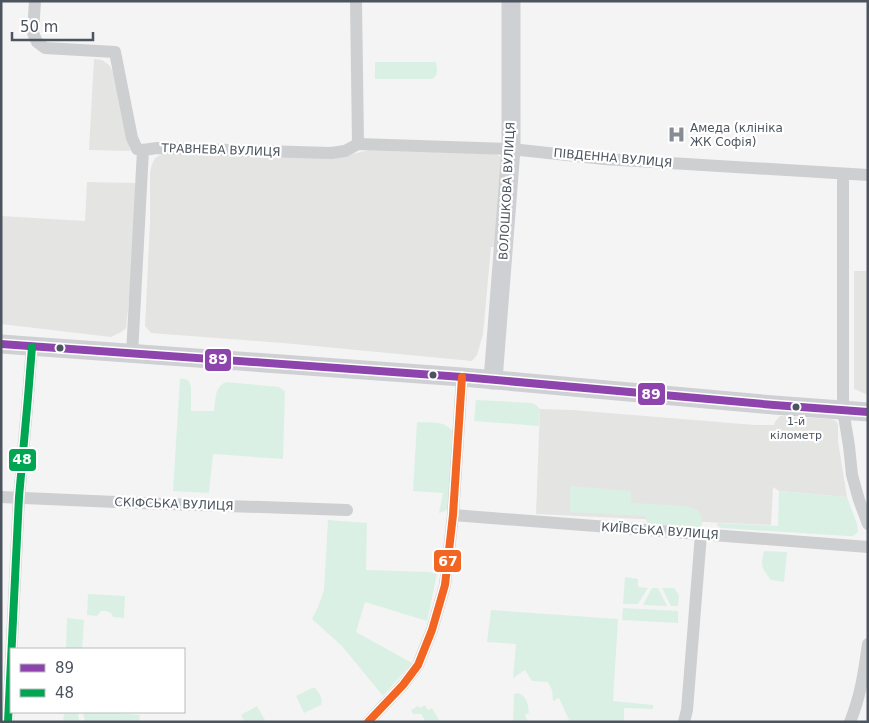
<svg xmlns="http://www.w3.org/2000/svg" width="869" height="723" font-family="'DejaVu Sans',sans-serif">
	<rect width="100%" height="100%" fill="#f4f4f4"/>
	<g fill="#e4e5e2">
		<polygon points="94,59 102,60 109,65 115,75 130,151 89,150"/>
		<polygon points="369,150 495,154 500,156 503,161 499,247 491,247 483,334 477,355 472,361 283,343 151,333 145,326 150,223 150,173 152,164 155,158 162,154 340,157"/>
		<polygon points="87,182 135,183 135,245 126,328 121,332 111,337 1,324 1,216 85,221"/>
		<polygon points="854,271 868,271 868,395 854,389"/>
		<polygon points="540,409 572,410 755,425 774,425 775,422 780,416 831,419 836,421 838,424 838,441 847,497 779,491 773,487 771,525 536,514"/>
	</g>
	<g fill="#dbf0e4">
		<path d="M 375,62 L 436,62 C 437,69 439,75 432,79 L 375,79 Z"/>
		<path d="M 180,378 L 188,380 L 191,386 L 191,411 L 214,411 C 216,400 214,387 226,382 L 279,387 L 285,391 L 283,459 L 213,454 L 209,493 L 173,491 Z"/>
		<polygon points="476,400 532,403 536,405 540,409 539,426 474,421"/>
		<path d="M 417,422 C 430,423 444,420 452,431 L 449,508 L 445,511 L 439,513 L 443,493 L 413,491 Z"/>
		<path d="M 570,486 L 631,491 L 631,503 L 684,506 C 697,508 702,511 702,525 L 699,527 L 648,525 L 645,516 L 570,512 Z"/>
		<polygon points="779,491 847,497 857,524 858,532 853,536 847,536 721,528 718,526 717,523 778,526"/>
		<polygon points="328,520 367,523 366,570 429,572 437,574 427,621 365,602 356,632 412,663 383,696 342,646 312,619 318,607 324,590"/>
		<path d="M 764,551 L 787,552 L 784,582 L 771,580 C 762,568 760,567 764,551 Z"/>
		<polygon points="625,577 638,579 638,587 648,588 638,604 623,604"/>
		<polygon points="652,588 658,588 667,606 643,605"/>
		<polygon points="662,588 674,588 679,595 678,606 671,606"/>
		<polygon points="88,594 125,596 124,618 113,617 111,613 106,611 101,611 97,616 87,615"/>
		<polygon points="623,608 678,611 678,623 622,620"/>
		<polygon points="491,610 618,619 613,701 653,705 653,709 624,708 624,722 570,722 559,698 553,701 552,690 548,682 532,681 525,670 513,678 516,644 487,642"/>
		<polygon points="67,618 84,620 82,649 66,649"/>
		<path d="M 312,688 L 315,688 C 320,694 323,698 321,705 L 304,713 L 296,696 Z"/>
		<path d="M 518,693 C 527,696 528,705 529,713 L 525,715 L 528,722 L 513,722 L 514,694 Z"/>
		<polygon points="425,705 428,710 432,708 440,722 426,722 421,714 413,714 411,710 418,706 420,708"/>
		<polygon points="257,706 266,722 245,722 241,715"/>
		<polygon points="44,712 78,712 79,722 63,722 64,714"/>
		<polygon points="83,712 115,712 115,713 140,715 139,722 85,722"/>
	</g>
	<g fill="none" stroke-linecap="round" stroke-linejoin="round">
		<g stroke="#cecfd1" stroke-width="12">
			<polyline points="35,1 33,33 37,42 45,48 115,52 132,138 137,149 143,150"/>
			<polyline points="356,1 358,144"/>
			<polyline points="843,174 843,410 849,446 852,475 859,500 868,524"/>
			<polyline points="132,354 143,150 157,148 331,153 345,151 358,144 511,149 604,159 868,175"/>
			<polyline points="1,497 139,503 347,510"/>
			<polyline points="453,515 868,547"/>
			<polyline points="8,722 19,497 28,397 32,347"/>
			<polyline points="368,722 403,685 418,665 432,630 445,585 453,515 462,377"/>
			<polyline points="684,722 687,710 701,534"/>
			<path d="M 850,722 C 861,695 864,672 868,644"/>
		</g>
		<g stroke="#ced0d3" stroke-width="19">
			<polyline points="1,344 462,377 774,405 868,412"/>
			<polyline points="493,380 511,149 511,1"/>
		</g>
		<defs>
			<polyline id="bus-1" points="1,344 462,377 774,405 868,412"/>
			<polyline id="bus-2" points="8,722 19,497 28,397 32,347"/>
			<polyline id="bus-3" points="368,722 403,685 418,665 432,630 445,585 453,515 462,377"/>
		</defs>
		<use href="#bus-1" stroke="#fff" stroke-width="11"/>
		<use href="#bus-2" stroke="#fff" stroke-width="11"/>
		<use href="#bus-3" stroke="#fff" stroke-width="11"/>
		<use href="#bus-1" stroke="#8e44ad" stroke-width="8"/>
		<use href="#bus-2" stroke="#00a651" stroke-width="8"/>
		<use href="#bus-3" stroke="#f26522" stroke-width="8"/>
	</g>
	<defs>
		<symbol id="hospital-bare" viewBox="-9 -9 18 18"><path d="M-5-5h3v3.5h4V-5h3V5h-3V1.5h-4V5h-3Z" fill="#878d93" stroke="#fff" stroke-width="2.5" paint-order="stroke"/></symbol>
	</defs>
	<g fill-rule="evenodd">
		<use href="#hospital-bare" x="664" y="122" width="25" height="25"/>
	</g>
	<g fill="#4c555f" stroke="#fff" stroke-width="2">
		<circle cx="60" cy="348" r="4.5"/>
		<circle cx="433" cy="375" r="4.5"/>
		<circle cx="796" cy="407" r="4.5"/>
	</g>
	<g text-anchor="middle" stroke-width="4.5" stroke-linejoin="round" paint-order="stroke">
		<g font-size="11" fill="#4c555f" stroke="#fff">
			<text x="796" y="425">1-й<tspan x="796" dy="14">кілометр</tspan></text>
		</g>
		<g font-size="12" fill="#4c555f" stroke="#fff" text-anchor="start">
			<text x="690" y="132">Амеда (клініка<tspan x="690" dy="14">ЖК Софія)</tspan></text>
		</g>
		<g font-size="12" fill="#4c555f" stroke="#fff">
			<text transform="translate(221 150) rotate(2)" y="4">ТРАВНЕВА ВУЛИЦЯ</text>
			<text transform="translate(613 158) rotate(5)" y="4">ПІВДЕННА ВУЛИЦЯ</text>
			<text transform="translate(507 191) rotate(-87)" y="4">ВОЛОШКОВА ВУЛИЦЯ</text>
			<text transform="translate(174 504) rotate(2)" y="4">СКІФСЬКА ВУЛИЦЯ</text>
			<text transform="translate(660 531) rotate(4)" y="4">КИЇВСЬКА ВУЛИЦЯ</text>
		</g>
	</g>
	<g stroke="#fff" stroke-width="2">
		<rect x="204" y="348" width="28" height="24" rx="5" fill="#8e44ad"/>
		<rect x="637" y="382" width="29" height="24" rx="5" fill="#8e44ad"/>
		<rect x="8" y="448" width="29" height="24" rx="5" fill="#00a651"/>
		<rect x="433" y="549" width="29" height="24" rx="5" fill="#f26522"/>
	</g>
	<g font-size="14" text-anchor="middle" font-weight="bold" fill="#fff">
		<text x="218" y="364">89</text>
		<text x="651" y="399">89</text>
		<text x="22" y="464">48</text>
		<text x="448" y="566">67</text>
	</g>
	<rect width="869" height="723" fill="none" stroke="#4c555f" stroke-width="5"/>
	<rect x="10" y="648" width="175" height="65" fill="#ffffff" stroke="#b7bbbf"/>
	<rect x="20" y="664" width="25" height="8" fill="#8e44ad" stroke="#b7bbbf"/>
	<text x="55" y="673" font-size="15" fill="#4c555f">89</text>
	<rect x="20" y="689" width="25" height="8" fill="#00a651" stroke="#b7bbbf"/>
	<text x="55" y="698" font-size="15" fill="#4c555f">48</text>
	<path d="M12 32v8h81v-8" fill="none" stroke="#4c555f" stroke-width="2.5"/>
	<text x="20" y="32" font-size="15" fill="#4c555f" stroke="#ffffff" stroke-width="4" paint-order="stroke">50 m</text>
</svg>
